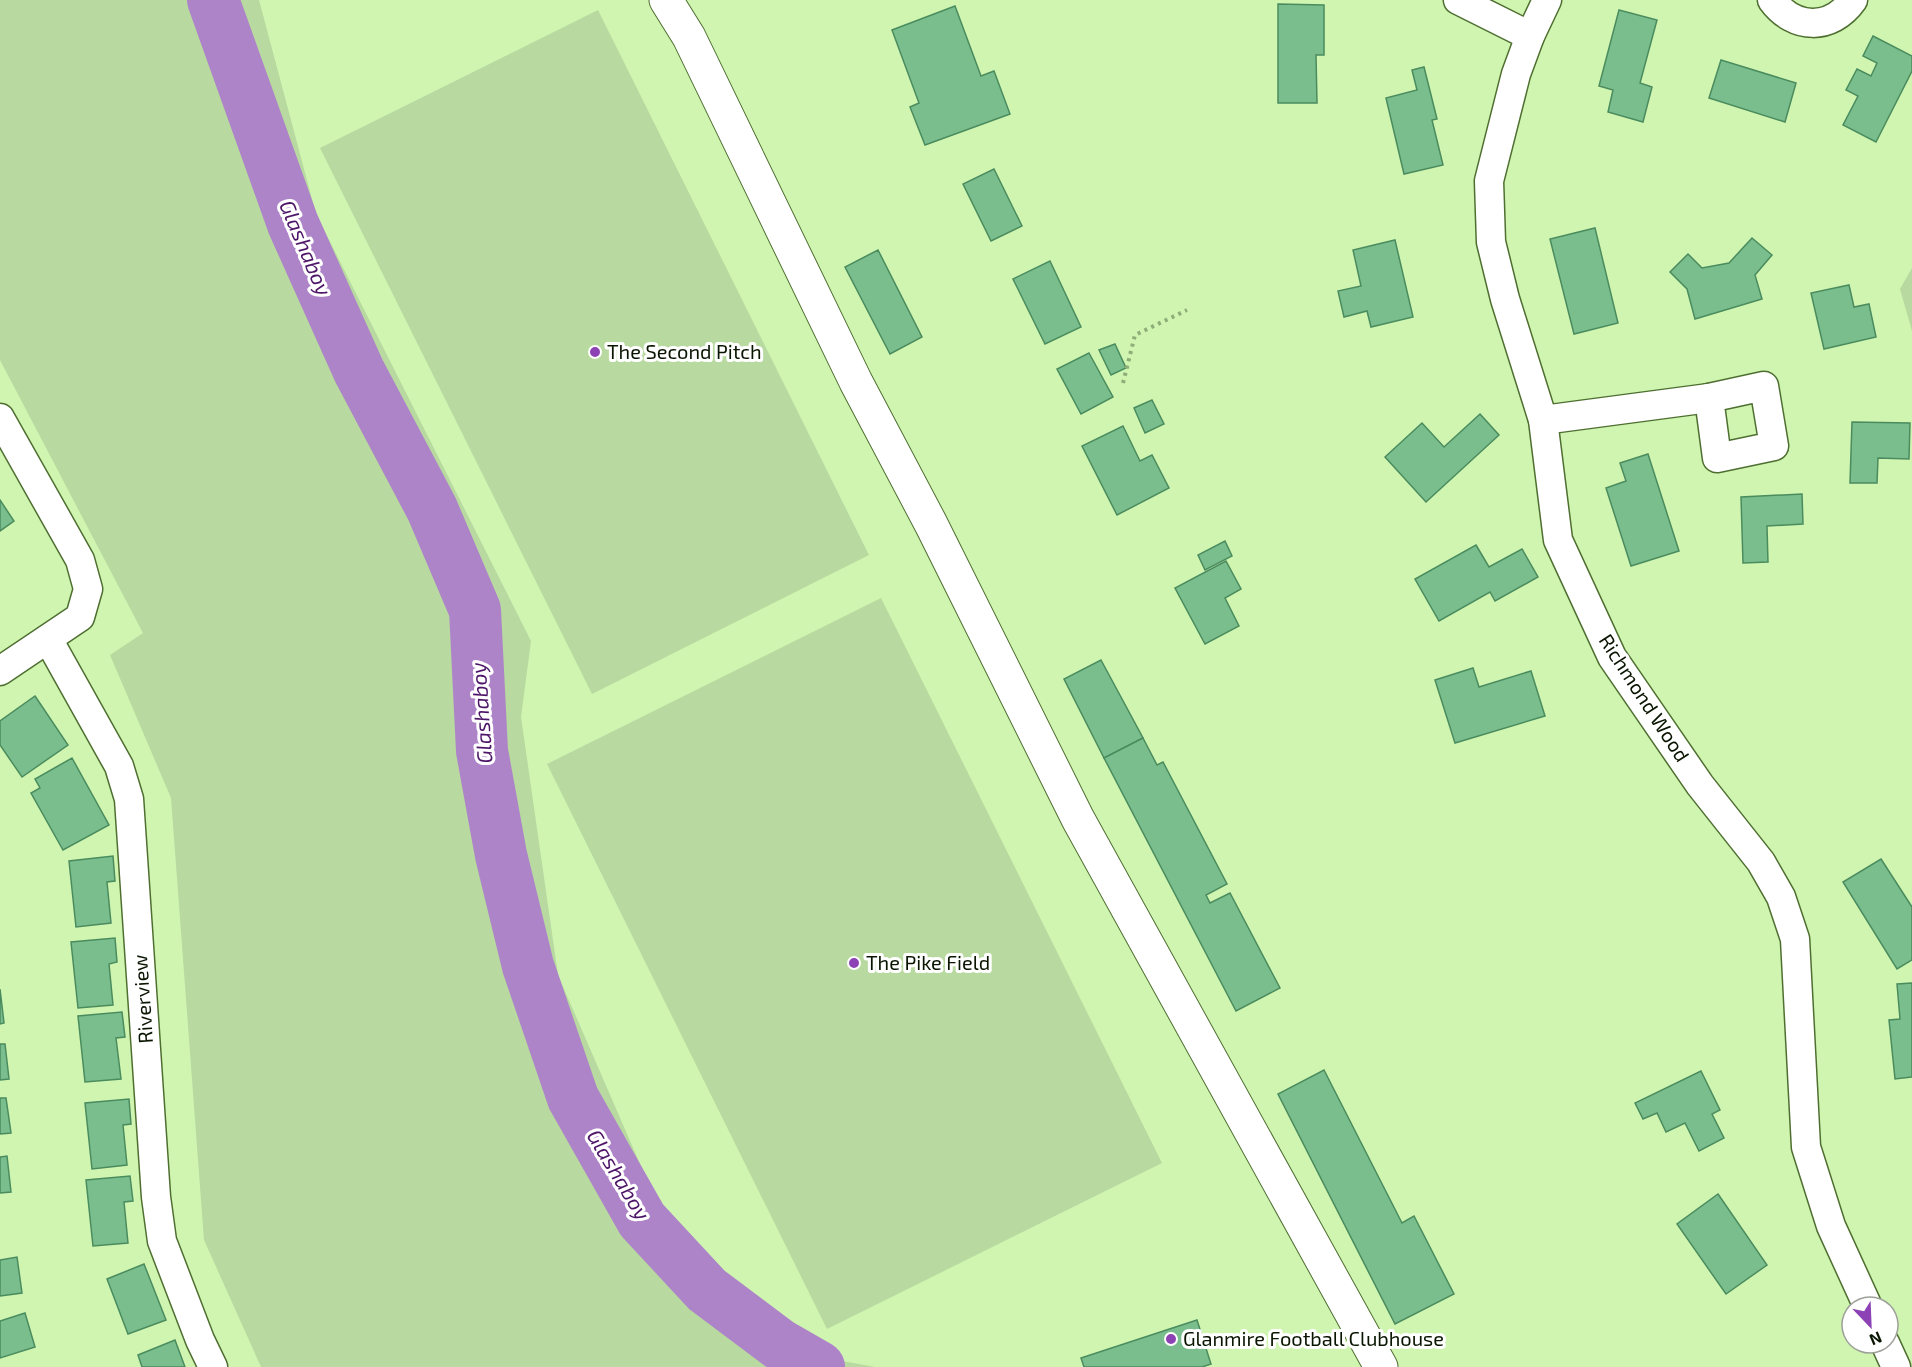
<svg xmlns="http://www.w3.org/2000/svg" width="1912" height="1367" font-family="'Exo 2',sans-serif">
	<rect width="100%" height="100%" fill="#cff5b1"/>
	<g fill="#b8d99f">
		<polygon points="0,0 259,0 316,214 531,641 521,717 558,975 667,1226 748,1303 831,1359 875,1367 261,1367 204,1240 171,798 110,655 143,633 0,360"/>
		<polygon points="598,10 869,555 592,694 320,148"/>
		<polygon points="1912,268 1912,331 1900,289"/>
		<polygon points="881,598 1162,1163 827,1329 547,764"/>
	</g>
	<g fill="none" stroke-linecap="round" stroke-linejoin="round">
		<polyline stroke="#ae84c9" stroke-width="52" points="213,0 293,224 359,371 432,509 475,610 482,751 501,855 528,966 573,1098 642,1220 707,1290 779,1344 819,1367"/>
	</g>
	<g fill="#7bbe8d" stroke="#4b8c5e" stroke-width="1.5">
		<polygon points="1278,4 1324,5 1324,55 1316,55 1317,103 1278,103"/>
		<polygon points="955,6 981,76 994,71 1010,114 925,145 910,107 919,103 892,30"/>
		<polygon points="1619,10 1657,20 1640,83 1652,87 1643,122 1608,112 1613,90 1599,86"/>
		<polygon points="1873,36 1912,56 1912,71 1876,142 1843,125 1858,96 1846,90 1857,69 1871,76 1877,63 1863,56"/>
		<polygon points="1721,60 1796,83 1785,122 1709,98"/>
		<polygon points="1424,67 1437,119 1432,120 1443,165 1404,174 1386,98 1417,90 1412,70"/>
		<polygon points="994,169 1022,226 991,241 963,184"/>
		<polygon points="1595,228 1618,323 1574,334 1550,239"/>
		<polygon points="1752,238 1772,255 1755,275 1762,299 1695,319 1687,289 1670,272 1688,254 1702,268 1729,263"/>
		<polygon points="1395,240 1413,317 1371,327 1367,311 1344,317 1338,291 1361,286 1353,250"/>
		<polygon points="878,250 922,337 890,354 845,267"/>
		<polygon points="1050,261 1081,327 1045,344 1013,279"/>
		<polygon points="1849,285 1854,307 1869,304 1876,337 1824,349 1811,293"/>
		<polygon points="1115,344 1126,368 1111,375 1099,350"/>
		<polygon points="1089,353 1113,397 1081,414 1057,369"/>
		<polygon points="1152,400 1164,424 1145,433 1134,408"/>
		<polygon points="1480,414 1499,435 1426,502 1385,457 1422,423 1444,447"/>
		<polygon points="1852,422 1910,423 1909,459 1878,458 1877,483 1850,483"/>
		<polygon points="1123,426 1140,461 1152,455 1169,488 1117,515 1082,446"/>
		<polygon points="1648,454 1679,551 1631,566 1606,488 1626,481 1620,463"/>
		<polygon points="1802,494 1803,524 1767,526 1768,562 1743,563 1741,497"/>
		<polygon points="0,500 14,521 0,531"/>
		<polygon points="1225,541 1232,556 1205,570 1198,555"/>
		<polygon points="1476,545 1489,567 1522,549 1538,577 1495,601 1490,592 1439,621 1415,579"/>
		<polygon points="1226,561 1241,589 1225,598 1239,626 1205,644 1175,588"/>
		<polygon points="1101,660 1143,738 1104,758 1064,679"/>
		<polygon points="1473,668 1479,687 1531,671 1545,716 1455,743 1435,680"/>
		<polygon points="35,696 68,745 22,777 0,745 0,721"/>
		<polygon points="1143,738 1157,765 1163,762 1227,884 1206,895 1210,903 1230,893 1280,988 1236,1011 1104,758"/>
		<polygon points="72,758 109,825 63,850 31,793 40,788 35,779"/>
		<polygon points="113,856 115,881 107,882 111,923 76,927 69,861"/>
		<polygon points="1881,859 1912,907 1912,960 1897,969 1843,882"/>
		<polygon points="115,938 117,962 109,964 113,1005 78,1008 71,942"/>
		<polygon points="1912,983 1912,1077 1895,1079 1889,1020 1900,1019 1897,984"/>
		<polygon points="0,989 4,1023 0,1024"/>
		<polygon points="122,1012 125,1037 116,1038 121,1079 85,1082 78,1016"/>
		<polygon points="0,1044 5,1044 9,1079 0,1080"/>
		<polygon points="1324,1070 1402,1223 1414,1216 1454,1294 1395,1324 1278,1094"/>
		<polygon points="1701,1071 1720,1110 1712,1114 1724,1138 1699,1151 1685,1123 1666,1132 1657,1113 1643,1119 1635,1103"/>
		<polygon points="0,1098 6,1098 11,1133 0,1134"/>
		<polygon points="129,1099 131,1124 123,1125 127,1165 92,1169 85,1103"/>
		<polygon points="7,1156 11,1192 0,1193 0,1157"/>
		<polygon points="130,1176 133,1201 124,1202 128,1243 93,1246 86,1180"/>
		<polygon points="1718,1194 1767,1265 1726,1294 1677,1224"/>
		<polygon points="17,1257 22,1293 0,1296 0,1260"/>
		<polygon points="144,1264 166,1320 128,1334 107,1279"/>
		<polygon points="25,1313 35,1347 0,1358 0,1321"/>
		<polygon points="1197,1320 1211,1364 1202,1367 1084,1367 1081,1358"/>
		<polygon points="175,1340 185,1367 142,1367 138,1355"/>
	</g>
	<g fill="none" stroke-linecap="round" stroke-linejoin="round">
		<defs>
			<g id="street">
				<polyline points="1458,0 1530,36"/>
				<polyline points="1547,0 1530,36 1516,74 1489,181 1491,242 1505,299 1543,420 1558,540 1612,657 1700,785 1761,862 1781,897 1795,939 1806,1147 1831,1226 1868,1307"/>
				<path d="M 1772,0 C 1794,30 1831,31 1853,0"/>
				<polygon points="1764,386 1774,446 1717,458 1709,398"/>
				<polyline points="0,418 80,560 88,589 80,617 0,671"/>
				<polyline points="1543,420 1709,398"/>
				<polyline points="48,639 119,766 129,799 156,1197 162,1241 200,1340 213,1367"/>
				<polyline points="1885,1343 1896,1367"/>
			</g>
			<polyline id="secondary" points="666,0 689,37 856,382 931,524 1078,819 1381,1367"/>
		</defs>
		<use href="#street" stroke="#4f6f31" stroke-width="31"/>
		<use href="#secondary" stroke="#4f6f31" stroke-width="35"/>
		<polyline stroke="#8fad78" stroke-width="4" stroke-dasharray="3 4.5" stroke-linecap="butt" points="1123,383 1135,335 1187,310"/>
		<use href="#street" stroke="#fff" stroke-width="28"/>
		<use href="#secondary" stroke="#fff" stroke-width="33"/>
	</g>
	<g fill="#8c42b4" stroke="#fff" stroke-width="2">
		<circle cx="595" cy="352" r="6"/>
		<circle cx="854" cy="963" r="6"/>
		<circle cx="1171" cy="1339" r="6"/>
	</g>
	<g text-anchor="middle" stroke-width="6" stroke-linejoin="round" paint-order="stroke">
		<g font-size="20" fill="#091500" stroke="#fff" text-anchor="start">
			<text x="607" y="359">The Second Pitch</text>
			<text x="866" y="970">The Pike Field</text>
			<text x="1183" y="1346">Glanmire Football Clubhouse</text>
		</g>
		<g font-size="20" fill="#091500" stroke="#fff">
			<text transform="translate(1644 698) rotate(57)" y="7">Richmond Wood</text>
			<text transform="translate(143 999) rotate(-94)" y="7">Riverview</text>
		</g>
		<g font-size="21" font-style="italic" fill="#4d1568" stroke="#fff">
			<text transform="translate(305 248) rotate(67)" y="7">Glashaboy</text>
			<text transform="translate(482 713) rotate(-94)" y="7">Glashaboy</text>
			<text transform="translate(618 1175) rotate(59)" y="7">Glashaboy</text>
		</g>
	</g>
	<g transform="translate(1870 1325) rotate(157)"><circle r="28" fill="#ffffff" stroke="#9da199" stroke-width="1.5"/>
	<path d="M0-4.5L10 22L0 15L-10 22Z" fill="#8c42b4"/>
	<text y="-9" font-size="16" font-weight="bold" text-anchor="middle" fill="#091500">N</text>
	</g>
</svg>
